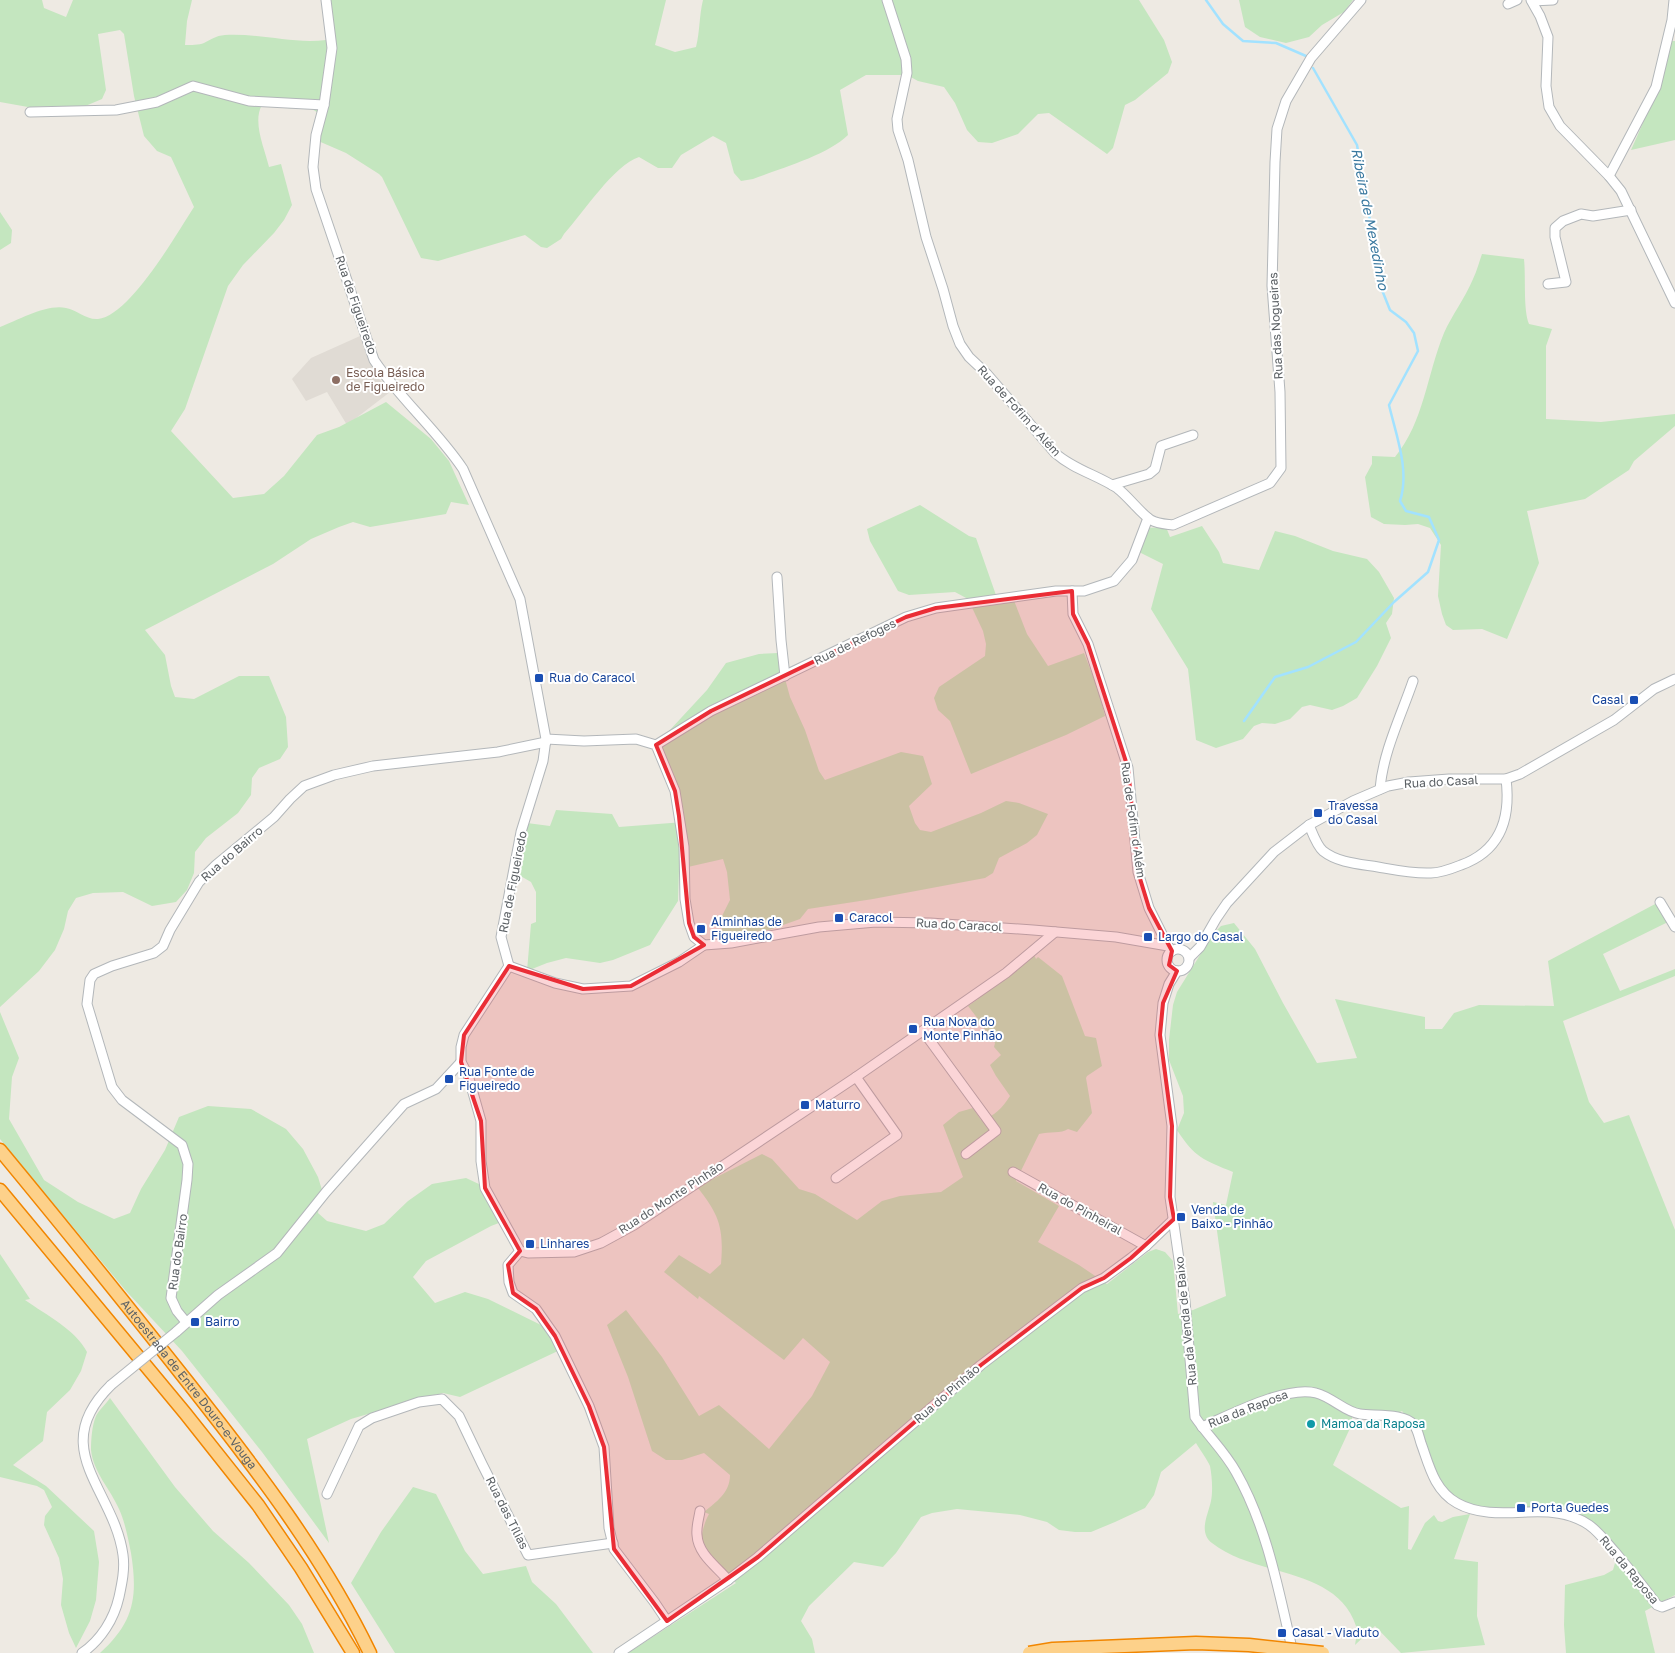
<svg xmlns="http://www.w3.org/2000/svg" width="1675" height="1653" font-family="'Golos Text',sans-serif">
	<rect width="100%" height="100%" fill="#eeeae3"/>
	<polygon fill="#e0dbd4" points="360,336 375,374 390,392 347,425 327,392 306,401 292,379 311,358"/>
	<g fill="#c4e6bf">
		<path d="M 0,0 L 42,0 L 44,8 L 66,17 L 73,0 L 192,0 L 187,21 L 185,45 C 191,45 199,45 204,43 C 212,39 215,36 225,35 C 259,33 292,44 326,40 L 329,39 L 328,0 L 666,0 L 655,45 L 675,52 L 696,47 C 700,32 699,16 703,0 L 1139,0 L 1164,40 L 1172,62 L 1168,73 L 1135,100 L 1125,105 L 1113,148 L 1107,154 L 1049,113 L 1038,114 L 1018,134 L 992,143 L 978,142 L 967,130 L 955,103 L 944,87 L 918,81 L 907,75 L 866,75 L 840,90 L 848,135 C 828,155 779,169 753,179 L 741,181 L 734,173 L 726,143 L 713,136 L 681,155 L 672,168 L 658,168 L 639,157 C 614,165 583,213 564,234 L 561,239 L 547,248 L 541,247 L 525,235 L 438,261 L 421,258 L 382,177 L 379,174 L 346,153 L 316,140 L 318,113 C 307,104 298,109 286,108 C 279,108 272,105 265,104 L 262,105 C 252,122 265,149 269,167 L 281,164 L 292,205 L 284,220 L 274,233 L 243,265 L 228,286 L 185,409 L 171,431 L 233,498 L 264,494 L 284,476 L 317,435 L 339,427 L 386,402 L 431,439 L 449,461 L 469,505 L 451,502 L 446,514 L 370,527 L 353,522 L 339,527 L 311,539 L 273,564 L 145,630 L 165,655 L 171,686 L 175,697 L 194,699 L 239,676 L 269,676 L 286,717 L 288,747 L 280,759 L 259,768 L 252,778 L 251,795 L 238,813 L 206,838 L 195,852 L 194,873 L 187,890 L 176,902 L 152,906 L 123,892 L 93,893 L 76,898 L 68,911 L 64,929 L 55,950 L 39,971 L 0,1007 L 0,327 C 19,320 46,304 66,308 C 77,310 86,320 98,319 C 130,316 177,233 194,207 L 171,157 L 157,151 L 144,136 L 134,96 L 124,34 L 120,30 L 98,34 L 106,90 L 102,99 L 83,107 L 66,106 L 28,107 L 0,102 Z"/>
		<polygon points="1239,0 1353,0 1344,12 1322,25 1309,37 1286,43 1260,37 1245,27"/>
		<path d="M 1672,41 L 1675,41 L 1675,140 L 1631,150 C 1647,115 1662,79 1672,41 Z"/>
		<polygon points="0,212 12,230 11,243 0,250"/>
		<path d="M 1482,254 L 1524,259 C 1526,278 1523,309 1529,324 L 1552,329 L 1546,346 L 1546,419 L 1601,422 L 1675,414 L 1675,426 L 1634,461 L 1629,470 L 1585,499 L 1527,511 L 1539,563 L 1507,639 L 1482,629 L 1453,630 L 1446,625 L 1442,614 L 1438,596 L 1441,545 L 1430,528 L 1418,524 L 1405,525 L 1384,524 L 1371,517 L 1365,477 L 1372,464 L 1372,456 L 1395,457 C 1424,422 1427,374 1444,333 C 1452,315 1465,298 1473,279 C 1477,271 1479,262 1482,254 Z"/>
		<polygon points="920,505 969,536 976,538 997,598 1013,598 1027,634 1048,666 1084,653 1098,689 1105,716 1066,735 971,774 950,721 938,710 934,698 939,687 985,656 986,644 983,631 968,599 955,592 909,595 898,591 870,541 867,529"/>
		<polygon points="1202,526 1219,552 1223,563 1259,570 1275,531 1295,536 1333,551 1367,559 1379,572 1394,598 1392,614 1386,623 1391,638 1377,666 1357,698 1343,706 1332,710 1310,705 1302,707 1290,719 1275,724 1262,723 1254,726 1243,739 1216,748 1196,740 1188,669 1151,609 1163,564 1139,552 1147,528 1166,527 1170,537"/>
		<polygon points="778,653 790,697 805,730 819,771 825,780 901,752 923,756 932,784 909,806 915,823 920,830 931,832 981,813 1006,801 1019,803 1048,814 1037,835 1027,843 999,858 993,873 985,878 873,899 808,909 800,919 769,930 723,935 720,920 730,900 727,872 723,859 679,869 678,901 650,945 613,960 600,963 566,958 547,963 527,971 531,924 536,922 536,892 531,882 517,874 527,823 550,826 556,810 612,814 619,827 684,822 657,759 656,745 707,690 726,663 759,654"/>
		<path d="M 1657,903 L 1668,922 L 1603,954 L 1620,991 L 1675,969 L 1675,976 L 1563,1021 L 1589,1102 L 1604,1123 L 1629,1115 L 1675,1230 L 1675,1595 L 1645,1611 L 1655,1653 L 1566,1653 L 1564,1625 L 1565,1585 L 1604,1575 L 1613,1570 L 1617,1556 L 1573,1515 L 1477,1514 L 1432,1479 L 1420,1434 L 1402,1411 L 1394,1415 L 1352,1412 L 1352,1424 L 1333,1465 L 1401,1508 L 1409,1506 L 1408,1549 L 1411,1550 L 1425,1523 L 1434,1515 L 1438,1521 L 1442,1522 L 1453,1517 L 1470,1514 L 1454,1559 L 1478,1562 L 1477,1616 L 1485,1645 L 1401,1653 L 1375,1626 L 1355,1645 C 1356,1639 1358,1631 1356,1626 C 1337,1567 1254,1577 1212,1543 C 1198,1532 1208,1515 1211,1501 C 1213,1491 1212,1476 1210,1466 C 1207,1459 1200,1450 1196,1443 L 1161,1472 L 1154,1495 L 1145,1508 L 1115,1522 L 1091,1532 L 1075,1532 L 1059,1530 L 1047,1522 L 1020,1515 L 957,1509 L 932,1513 L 921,1517 L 896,1553 L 883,1567 L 854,1562 L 809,1606 L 801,1621 L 812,1639 L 815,1653 L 628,1653 L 736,1583 C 727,1574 705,1556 702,1544 C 700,1536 705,1521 709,1514 L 704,1512 C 716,1502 730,1493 730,1475 L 704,1453 L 682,1460 L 666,1460 L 652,1451 L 628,1377 L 607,1325 L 626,1310 L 662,1357 L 699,1416 L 719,1405 L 769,1449 L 812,1396 L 830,1362 L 803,1338 L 784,1360 L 699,1296 L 698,1299 L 664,1272 L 679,1255 L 710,1274 L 721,1264 C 724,1228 719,1214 697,1187 L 762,1154 L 772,1159 L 799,1189 L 815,1194 L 857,1220 L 882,1201 L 900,1196 L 941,1192 L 963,1177 L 943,1125 L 959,1112 L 973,1108 L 981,1120 C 994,1117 1003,1107 1010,1096 L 996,1076 L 990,1065 L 1001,1055 L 994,1047 L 995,1043 L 987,1031 L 976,1022 L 978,1019 L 968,1006 L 978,999 L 976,994 L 1032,951 L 1036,959 L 1038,957 L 1062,976 L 1085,1036 L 1096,1038 L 1102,1066 L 1087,1076 L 1086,1078 L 1092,1113 L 1077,1132 L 1068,1129 C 1061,1134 1050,1131 1039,1134 L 1016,1181 L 1059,1206 L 1038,1242 L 1079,1265 L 1107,1284 L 1148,1252 L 1156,1249 L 1165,1252 L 1173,1261 L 1178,1314 L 1193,1310 L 1226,1296 L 1213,1202 L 1226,1205 L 1233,1172 C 1204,1160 1195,1158 1177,1130 L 1184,1113 L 1183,1096 L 1169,1060 L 1169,1040 L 1173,1005 L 1177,992 L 1213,934 L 1221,926 L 1234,923 L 1255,949 L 1283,1003 L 1317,1063 L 1357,1058 L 1335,999 L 1425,1017 L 1425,1029 L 1442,1029 L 1454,1013 L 1479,1005 L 1554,1006 L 1548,961 Z"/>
		<polygon points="0,1012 19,1058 12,1077 9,1119 44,1180 78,1202 114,1219 130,1213 141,1189 165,1150 179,1117 208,1106 251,1109 286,1129 303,1149 318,1177 322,1190 318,1213 327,1221 366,1231 384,1224 408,1201 432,1184 466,1178 481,1185 504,1221 491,1226 426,1261 413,1277 435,1303 465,1292 488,1299 541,1325 560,1350 460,1397 443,1393 426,1397 351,1419 307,1439 329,1543 262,1452 182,1351 126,1291 0,1139"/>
		<path d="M 0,1254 L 30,1299 L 25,1300 C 46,1315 75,1329 87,1352 L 81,1371 L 70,1390 L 47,1412 L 43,1441 L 13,1465 L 46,1486 L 94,1531 L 99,1562 L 96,1600 L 90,1621 L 76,1648 L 69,1633 L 61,1605 L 63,1579 L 59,1558 L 44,1525 L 45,1516 L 52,1507 L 44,1490 L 37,1486 L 0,1477 Z"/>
		<path d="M 110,1398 L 175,1487 L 213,1531 L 249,1563 L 289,1605 L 302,1624 L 314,1653 L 100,1653 C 134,1622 138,1597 131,1553 C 128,1538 125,1522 119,1509 C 111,1490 93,1472 91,1450 C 91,1440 92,1425 96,1416 C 99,1410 106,1404 110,1398 Z"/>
		<polygon points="413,1487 436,1494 465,1551 483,1574 526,1566 532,1582 556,1604 593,1653 395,1653 351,1583 381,1532"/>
	</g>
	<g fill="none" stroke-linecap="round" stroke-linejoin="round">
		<g stroke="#a2e2ff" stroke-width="2.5">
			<polyline points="1206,0 1223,24 1243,41 1276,43 1306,56"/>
			<path d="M 1244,721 L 1275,677 L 1308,667 L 1356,642 L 1394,602 L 1428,572 L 1439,540 L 1429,517 L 1406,511 L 1400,501 C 1410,470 1396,435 1389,405 L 1418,351 L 1414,333 L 1406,322 L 1390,310 L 1382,290 L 1357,145 L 1313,68"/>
		</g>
		<defs>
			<g id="minor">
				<path d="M 326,0 L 332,48 L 324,105 L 316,135 L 313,167 L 316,189 L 374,360 C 400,399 437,430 463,469 L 520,599 L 546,739 L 543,761 L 521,832 L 501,937 L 509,966 L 464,1035 L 461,1047 L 461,1062 L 468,1075 L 481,1121 L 481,1161 L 485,1188 L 520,1251"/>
				<path d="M 887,0 L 906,59 L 907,73 L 897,119 L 898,130 L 908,160 L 926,237 L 943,289 L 953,326 L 960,344 L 969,357 L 987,374 L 1055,453 C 1073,469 1097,475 1117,488 C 1128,496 1141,514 1151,520 C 1158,524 1165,524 1173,525 L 1270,483 L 1281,468 L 1280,392 L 1272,286 L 1275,162 L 1277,129 L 1286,101 L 1311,58 L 1361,0"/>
				<polyline points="1531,0 1540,16 1548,37 1546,86 1549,107 1560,126 1609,176 1621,191 1675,303"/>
				<polyline points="1532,1 1553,0"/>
				<polyline points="1508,4 1517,0"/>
				<polyline points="30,112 116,110 157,102 193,86 249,101 324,105"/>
				<polyline points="1609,176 1656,87 1672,20 1674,0"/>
				<polyline points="1548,284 1566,282 1555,237 1555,228 1563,221 1581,214 1593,216 1631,210"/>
				<polyline points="1112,485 1149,474 1155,469 1161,446 1193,435"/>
				<polyline points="777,577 781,640 785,676"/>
				<polyline points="1072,591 1073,614 1088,644 1128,768 1138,872 1149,908 1168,946"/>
				<polyline points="546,739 584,741 636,739 656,745 675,791 679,816 684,847 685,899 689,923 694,937 704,945 731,943 819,927 876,922 930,923 1033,930 1116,937 1168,946 1172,951"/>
				<polyline points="656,745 711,711 906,617 936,608 1056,591 1084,591 1114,581 1132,560 1148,518"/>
				<path d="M 1380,789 C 1383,752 1401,716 1413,681"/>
				<path d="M 1309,825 C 1312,832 1317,846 1323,851 C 1338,863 1360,864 1378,867 C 1395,870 1414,874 1431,873 C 1441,873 1451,869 1461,865 C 1500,851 1511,819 1506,779"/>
				<polyline points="1660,902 1675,927"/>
				<circle cx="1178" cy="960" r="11"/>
				<polyline points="1189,958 1200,947 1216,919 1227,903 1274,852 1309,825 1353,801 1388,786 1409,782 1449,779 1506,779 1520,774 1614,720 1654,689 1675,679"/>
				<polyline points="509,966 555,983 583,989 631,986 679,962 704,945"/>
				<path d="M 1177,971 L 1169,984 L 1163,1003 L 1160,1035 L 1172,1126 L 1170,1197 L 1185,1301 L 1195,1417 C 1208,1436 1225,1452 1236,1472 C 1267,1526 1279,1592 1293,1653"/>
				<polyline points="923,1031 996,1131 966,1154"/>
				<polyline points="1013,1172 1146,1246"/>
				<polyline points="836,1178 897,1135 856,1077"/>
				<polyline points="520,1251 528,1253 574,1252 601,1243 634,1225 856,1077 1006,973 1055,932"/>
				<polyline points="520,1251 508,1265 509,1282 513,1293 536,1309 555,1336 589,1406 604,1447 609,1528 614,1549 655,1603 667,1621"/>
				<polyline points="186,1322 177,1311 171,1298 187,1180 188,1164 182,1145 122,1100 112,1087 87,1004 90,980 94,974 112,966 154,953 163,946 170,930 199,882 216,865 274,817 290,799 304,786 334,775 373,766 498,752 546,742"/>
				<polyline points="176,1332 218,1295 277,1253 326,1192 404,1104 436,1089 461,1062"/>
				<path d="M 1202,1427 C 1230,1415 1287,1385 1316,1393 C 1332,1397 1345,1412 1360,1414 C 1374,1416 1406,1413 1414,1425 C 1418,1430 1419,1437 1421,1443 C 1429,1465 1434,1490 1457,1503 C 1478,1515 1504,1513 1527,1512 C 1548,1511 1570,1512 1589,1525 C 1599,1532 1607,1543 1615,1552 C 1630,1570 1644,1587 1657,1605 L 1662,1607 L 1675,1602"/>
				<polyline points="327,1494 359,1426 372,1418 419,1402 442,1399 459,1416 482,1464 528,1555 613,1543"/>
				<path d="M 700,1511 C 699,1518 696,1527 697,1535 C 698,1554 716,1566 728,1580"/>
				<path d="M 82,1653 C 101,1640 114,1619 119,1597 C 122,1583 125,1569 123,1555 C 114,1489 46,1449 111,1385"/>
				<polyline points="619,1653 728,1580 758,1557 981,1365 1082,1288 1104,1278 1131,1258 1146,1246 1174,1219"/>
			</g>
			<g id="highway">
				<path id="s1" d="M 0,1150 C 63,1226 125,1303 186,1380 C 254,1466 322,1554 370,1653"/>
				<polyline points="0,1190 185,1413 258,1505 301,1568 353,1653"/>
			</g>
		</defs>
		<use href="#minor" stroke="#b3b7ba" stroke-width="11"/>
		<use href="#highway" stroke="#f18600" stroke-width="15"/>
		<use href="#minor" stroke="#fff" stroke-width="9"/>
		<use href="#highway" stroke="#fdd18a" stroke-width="12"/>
		<defs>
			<polyline id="minor-bridge" points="111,1385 176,1332"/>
			<polyline id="highway-bridge" points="1029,1653 1053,1649 1196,1643 1249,1645 1323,1653"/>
		</defs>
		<use href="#minor-bridge" stroke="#b3b7ba" stroke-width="11" stroke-linecap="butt"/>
		<use href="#highway-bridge" stroke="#f18600" stroke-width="15" stroke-linecap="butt"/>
		<use href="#minor-bridge" stroke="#fff" stroke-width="9"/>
		<use href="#highway-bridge" stroke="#fdd18a" stroke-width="12"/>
	</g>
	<path fill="#ea2d36" fill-opacity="0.2" stroke="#ea2d36" stroke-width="4" stroke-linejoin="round" d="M 1072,591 L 1073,614 L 1088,644 L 1128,768 L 1138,872 L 1149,908 L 1172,951 L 1169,965 L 1177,971 L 1163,1003 L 1160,1035 L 1172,1126 L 1170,1197 L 1174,1219 L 1131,1258 L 1104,1278 L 1082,1288 L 981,1365 L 758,1557 L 667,1621 L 614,1549 L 604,1447 L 589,1406 L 555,1336 L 536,1309 L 513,1293 L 508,1265 L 520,1251 L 485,1188 L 481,1121 L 461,1062 L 464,1035 L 509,966 L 583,989 L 631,986 L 704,945 L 694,937 L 689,923 L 679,816 L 675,791 L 656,745 L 711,711 L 906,617 L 936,608 Z"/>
	<circle fill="#8d6e63" stroke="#fff" stroke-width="2" cx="336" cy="380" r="5"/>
	<g fill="#1a4fb4" stroke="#fff" stroke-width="2">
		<rect x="534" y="673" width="10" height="10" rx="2.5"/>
		<rect x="1629" y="695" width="10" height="10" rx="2.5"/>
		<rect x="1313" y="808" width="10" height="10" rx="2.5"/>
		<rect x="834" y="913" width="10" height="10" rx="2.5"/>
		<rect x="696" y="924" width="10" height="10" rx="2.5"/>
		<rect x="1143" y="932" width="10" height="10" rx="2.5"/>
		<rect x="908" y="1024" width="10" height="10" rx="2.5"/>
		<rect x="444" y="1074" width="10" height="10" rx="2.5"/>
		<rect x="800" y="1100" width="10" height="10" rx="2.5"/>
		<rect x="1176" y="1212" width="10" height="10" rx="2.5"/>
		<rect x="525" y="1239" width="10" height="10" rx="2.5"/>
		<rect x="190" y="1317" width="10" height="10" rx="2.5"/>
		<rect x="1516" y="1503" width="10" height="10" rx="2.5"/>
		<rect x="1277" y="1628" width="10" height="10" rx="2.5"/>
	</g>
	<circle fill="#0f9aa8" stroke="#fff" stroke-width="2" cx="1311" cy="1424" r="5"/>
	<g text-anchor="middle" stroke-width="4" stroke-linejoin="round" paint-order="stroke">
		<g font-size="12" fill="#5b6064" stroke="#fff">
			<text transform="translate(356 305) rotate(71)" y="4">Rua de Figueiredo</text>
			<text transform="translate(1276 326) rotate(-93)" y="4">Rua das Nogueiras</text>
			<text transform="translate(1019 411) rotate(48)" y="4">Rua de Fofim d´Além</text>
			<text transform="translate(855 642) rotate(-26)" y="4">Rua de Refoges</text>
			<text transform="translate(1441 782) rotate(-3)" y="4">Rua do Casal</text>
			<text transform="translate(1133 820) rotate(82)" y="4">Rua de Fofim d´Além</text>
			<text transform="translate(232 854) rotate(-41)" y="4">Rua do Bairro</text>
			<text transform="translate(513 882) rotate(-79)" y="4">Rua de Figueiredo</text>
			<text transform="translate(959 925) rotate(3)" y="4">Rua do Caracol</text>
			<text transform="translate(671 1198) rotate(-33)" y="4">Rua do Monte Pinhão</text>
			<text transform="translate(1080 1209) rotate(29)" y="4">Rua do Pinheiral</text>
			<text transform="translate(178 1252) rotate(-82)" y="4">Rua do Bairro</text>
			<text transform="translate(1186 1321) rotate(-96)" y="4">Rua da Venda de Baixo</text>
			<text dy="4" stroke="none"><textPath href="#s1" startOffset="301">Autoestrada de Entre Douro-e-Vouga</textPath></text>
			<text transform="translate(947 1394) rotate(-41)" y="4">Rua do Pinhão</text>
			<text transform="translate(1248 1409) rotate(-21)" y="4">Rua da Raposa</text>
			<text transform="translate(507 1513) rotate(63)" y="4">Rua das Tílias</text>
			<text transform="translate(1629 1570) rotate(50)" y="4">Rua da Raposa</text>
		</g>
		<g font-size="12" fill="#785e54" stroke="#fff" text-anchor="start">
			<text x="346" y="377">Escola Básica<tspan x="346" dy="14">de Figueiredo</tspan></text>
		</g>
		<g font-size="12" fill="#164399" stroke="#fff" text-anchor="start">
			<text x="549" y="682">Rua do Caracol</text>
			<text x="1624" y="704" text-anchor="end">Casal</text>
			<text x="1328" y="810">Travessa<tspan x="1328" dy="14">do Casal</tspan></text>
			<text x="849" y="922">Caracol</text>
			<text x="711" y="926">Alminhas de<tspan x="711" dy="14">Figueiredo</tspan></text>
			<text x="1158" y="941">Largo do Casal</text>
			<text x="923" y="1026">Rua Nova do<tspan x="923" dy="14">Monte Pinhão</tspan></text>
			<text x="459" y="1076">Rua Fonte de<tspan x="459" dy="14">Figueiredo</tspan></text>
			<text x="815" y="1109">Maturro</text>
			<text x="1191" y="1214">Venda de<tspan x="1191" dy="14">Baixo - Pinhão</tspan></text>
			<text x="540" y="1248">Linhares</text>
			<text x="205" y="1326">Bairro</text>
			<text x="1531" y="1512">Porta Guedes</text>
			<text x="1292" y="1637">Casal - Viaduto</text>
		</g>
		<g font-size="12" fill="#0d838f" stroke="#fff" text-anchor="start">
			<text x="1321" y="1428">Mamoa da Raposa</text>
		</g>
		<g font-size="14" font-style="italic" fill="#39789f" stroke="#fff">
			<text transform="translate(1370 219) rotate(79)" y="5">Ribeira de Mexedinho</text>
		</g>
	</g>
</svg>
